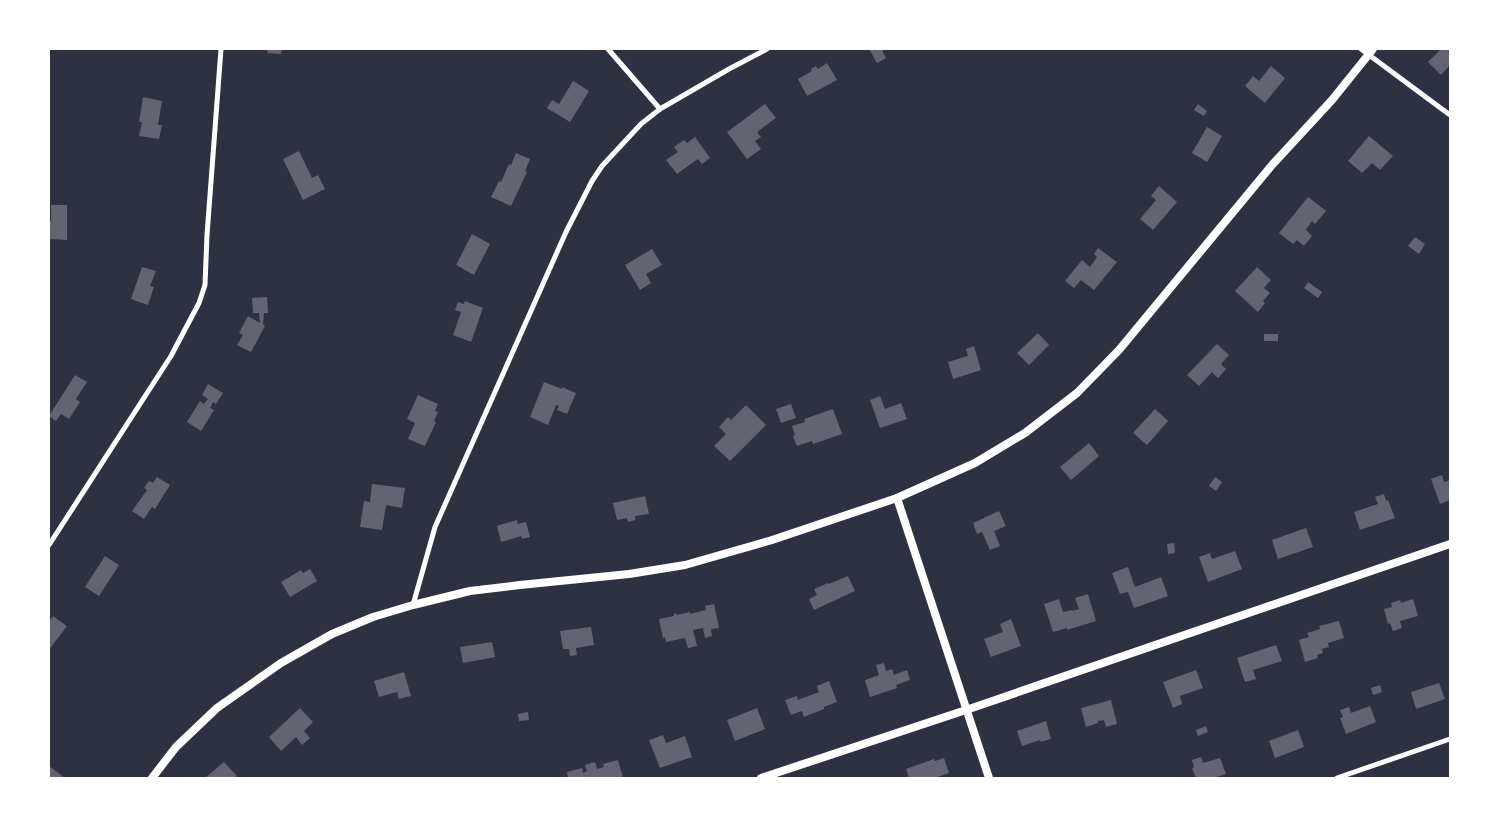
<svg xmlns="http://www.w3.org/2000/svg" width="1499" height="827" font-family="Helvetica,sans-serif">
	<rect width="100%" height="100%" fill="#2d3142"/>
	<g fill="#626471">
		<polygon points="268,49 282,49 281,54 267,53"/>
		<polygon points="869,49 885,49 882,51 886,58 877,63"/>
		<polygon points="1441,49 1450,49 1450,65 1441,75 1428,62"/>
		<polygon points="827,63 837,80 807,96 798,79 812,71 811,69 816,66 818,69"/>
		<polygon points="1271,66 1285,78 1265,103 1245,86 1253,76 1259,81"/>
		<polygon points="573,81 589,91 570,122 547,108 552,100 559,104"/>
		<polygon points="143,97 162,101 158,125 162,125 159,139 139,136 142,122 139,122"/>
		<polygon points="765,104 776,118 757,132 761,137 755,141 761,149 747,159 727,132"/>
		<polygon points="1198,104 1207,111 1204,116 1194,110"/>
		<polygon points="1207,127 1222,136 1207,162 1192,153"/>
		<polygon points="1369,136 1393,156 1380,170 1372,163 1362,173 1348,161"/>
		<polygon points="695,137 710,158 702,164 698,159 677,174 666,160 678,152 674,147 684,140 687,143"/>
		<polygon points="299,151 312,178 318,175 325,189 303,200 283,159"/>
		<polygon points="516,153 530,159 525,171 527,172 511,206 491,197 499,181 501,182 509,164 511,165"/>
		<polygon points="1159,186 1177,202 1153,230 1140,219 1156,200 1151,196"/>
		<polygon points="1308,197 1326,211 1315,224 1312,221 1306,230 1312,236 1304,246 1297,240 1293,244 1279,233"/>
		<polygon points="51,205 67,205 67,240 49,239 49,221 51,221"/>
		<polygon points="472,234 490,244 474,275 456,265"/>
		<polygon points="1415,237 1425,244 1419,254 1408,246"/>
		<polygon points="1098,248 1117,262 1094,290 1081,280 1074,288 1065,281 1082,260 1090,267 1097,257 1094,254"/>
		<polygon points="652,249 662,265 646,274 651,283 640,290 625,265"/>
		<polygon points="142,267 156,271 150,286 154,287 148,305 131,299"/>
		<polygon points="1257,267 1271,280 1264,288 1270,293 1263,301 1265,303 1258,312 1235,291"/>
		<polygon points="1308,282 1322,292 1318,298 1304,288"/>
		<polygon points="267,297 268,313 264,313 263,324 265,326 251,352 237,345 243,335 239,333 248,316 260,323 259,313 253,313 252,298"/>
		<polygon points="465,301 483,308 471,342 453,335 461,312 455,310 458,302 464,304"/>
		<polygon points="1038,333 1049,345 1029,365 1017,353"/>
		<rect x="1264" y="334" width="14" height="7"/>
		<polygon points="1217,344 1229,355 1221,364 1226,369 1218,378 1212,372 1199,386 1187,375"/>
		<polygon points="974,346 981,370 953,379 948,362 968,356 966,349"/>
		<polygon points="75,375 87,382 76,399 80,402 69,419 61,414 56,421 49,416"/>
		<polygon points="544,382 562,389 562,387 576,393 567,414 557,410 559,406 556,405 548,425 530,417"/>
		<polygon points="208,384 223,393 216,404 213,402 210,408 214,410 201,431 187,422 200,401 204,404 208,399 202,395"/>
		<polygon points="418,395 438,404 435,411 438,412 434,421 436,422 425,446 408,439 415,423 407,419"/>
		<polygon points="880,396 885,409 901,403 907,419 880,428 870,400"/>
		<polygon points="791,404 796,418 781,423 776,409"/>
		<polygon points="746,405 766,425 730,461 714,446 726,434 719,427 728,417 731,420"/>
		<polygon points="833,409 842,434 813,444 812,441 797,446 793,436 795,435 792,426 805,422 804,419"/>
		<polygon points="1155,409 1168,421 1147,445 1133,433"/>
		<polygon points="1089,443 1099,456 1071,480 1060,467"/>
		<polygon points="1442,475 1444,482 1450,480 1450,500 1440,504 1431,479"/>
		<polygon points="157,477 170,485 155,509 152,507 144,519 132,511 147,490 144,488 149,481 153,483"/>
		<polygon points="1215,477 1222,482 1216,491 1209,486"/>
		<polygon points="372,484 405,488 402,508 386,505 382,530 360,527 364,501 370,502"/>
		<polygon points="1384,494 1386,501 1388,500 1395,518 1360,530 1354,512 1378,504 1375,497"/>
		<polygon points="645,496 649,514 635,516 635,520 628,522 627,518 617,520 613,503"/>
		<polygon points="999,511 1006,526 994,531 1000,546 990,550 982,532 977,534 973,523"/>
		<polygon points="517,520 518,524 526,522 530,537 522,539 521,536 501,542 497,526"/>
		<polygon points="1306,528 1313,547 1278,559 1272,540"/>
		<polygon points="1174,543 1175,553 1168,554 1167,544"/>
		<polygon points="1235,551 1242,569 1208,582 1199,557 1210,553 1212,559"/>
		<polygon points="105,556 119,565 99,596 85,587"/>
		<polygon points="1128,567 1135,587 1161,577 1168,596 1134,608 1128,592 1120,594 1112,573"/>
		<polygon points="310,569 317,581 290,597 281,582 301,570 303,573"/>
		<polygon points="848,576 855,591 814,610 809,599 817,595 814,589 828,583 829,584"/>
		<polygon points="1088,594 1096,621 1067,630 1067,628 1053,632 1044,604 1059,599 1063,612 1072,610 1073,611 1079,609 1075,598"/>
		<polygon points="1413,599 1418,616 1400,621 1402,628 1393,631 1390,623 1388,624 1384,609 1392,607 1391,603 1400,600 1401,603"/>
		<polygon points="714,604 719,628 711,629 712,636 705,638 703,628 693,630 697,646 688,648 685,638 666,642 665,637 663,638 659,619 674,616 674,614 676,613 677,615 690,612 690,614 706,610 705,606"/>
		<polygon points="53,616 67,626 49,650 49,622"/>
		<polygon points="1011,619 1021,646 991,657 984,639 1003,632 1000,624"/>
		<polygon points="1339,621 1344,638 1328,643 1329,647 1322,649 1323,653 1317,655 1318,658 1305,662 1299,640 1309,637 1307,633 1320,629 1319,626"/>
		<polygon points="591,627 594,645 576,648 577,655 570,656 569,649 563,649 560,631"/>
		<polygon points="492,642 495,657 463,663 460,647"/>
		<polygon points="1276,645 1282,661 1253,670 1256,679 1245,682 1237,658"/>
		<polygon points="884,663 886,671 892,669 894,675 907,670 910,680 896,685 897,688 870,697 865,680 879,675 876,665"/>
		<polygon points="1196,670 1203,688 1180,696 1182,704 1173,708 1163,682"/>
		<polygon points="404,672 411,696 399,699 397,692 379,697 374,681"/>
		<polygon points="829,681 837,702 824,707 824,709 804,717 802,711 791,715 785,700 797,696 798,700 819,692 817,686"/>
		<polygon points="1439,683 1445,699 1416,709 1411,692"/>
		<polygon points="1380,685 1382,692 1373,695 1371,688"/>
		<polygon points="1111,700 1117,724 1106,727 1104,720 1098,721 1098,723 1086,727 1081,708"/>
		<polygon points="1370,706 1376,722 1346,734 1340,718 1343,717 1340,710 1349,707 1351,713"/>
		<polygon points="300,708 313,722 304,731 310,738 302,745 296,737 281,751 269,737"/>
		<polygon points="757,708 765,729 735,741 727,720"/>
		<polygon points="528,712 529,720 519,721 518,714"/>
		<polygon points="1046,721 1051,739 1041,742 1040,740 1022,746 1017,731"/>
		<polygon points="1206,726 1208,732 1198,736 1196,730"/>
		<polygon points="1298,730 1304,747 1275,758 1269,741"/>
		<polygon points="663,735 666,743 685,736 692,757 660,768 649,740"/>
		<polygon points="1201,757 1203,763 1220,758 1226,774 1214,778 1196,778 1192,768 1194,767 1192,760"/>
		<polygon points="944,758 949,773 935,778 909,778 906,769 934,759 935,761"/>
		<polygon points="618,760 623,778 568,778 567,772 582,768 583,773 587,771 585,765 595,762 597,769 604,767 603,764"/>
		<polygon points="224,762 237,776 234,778 205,778"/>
		<polygon points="49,766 65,778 49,778"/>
	</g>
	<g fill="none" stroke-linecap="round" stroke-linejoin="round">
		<g stroke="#fff" stroke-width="5">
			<polyline points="608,49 660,109"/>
			<polyline points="1361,49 1450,115"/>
			<polyline points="49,545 171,356 199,303 205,285 207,235 221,49"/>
			<polyline points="413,605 435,527 566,232 592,181 602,166 641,124 660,109 729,69 767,49"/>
			<polyline points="1337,778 1450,739"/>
		</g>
		<g stroke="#fff" stroke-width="8">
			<polyline points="897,498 989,778"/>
			<polyline points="152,778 176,747 217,708 281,663 332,634 373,617 413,605 470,591 520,585 629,574 685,565 772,540 897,498 975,463 1025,433 1077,393 1119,350 1272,165 1332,100 1373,49"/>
			<polyline points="761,778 966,710 1450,544"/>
		</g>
	</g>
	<rect width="1499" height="827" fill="none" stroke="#ffffff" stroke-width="100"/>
</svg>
